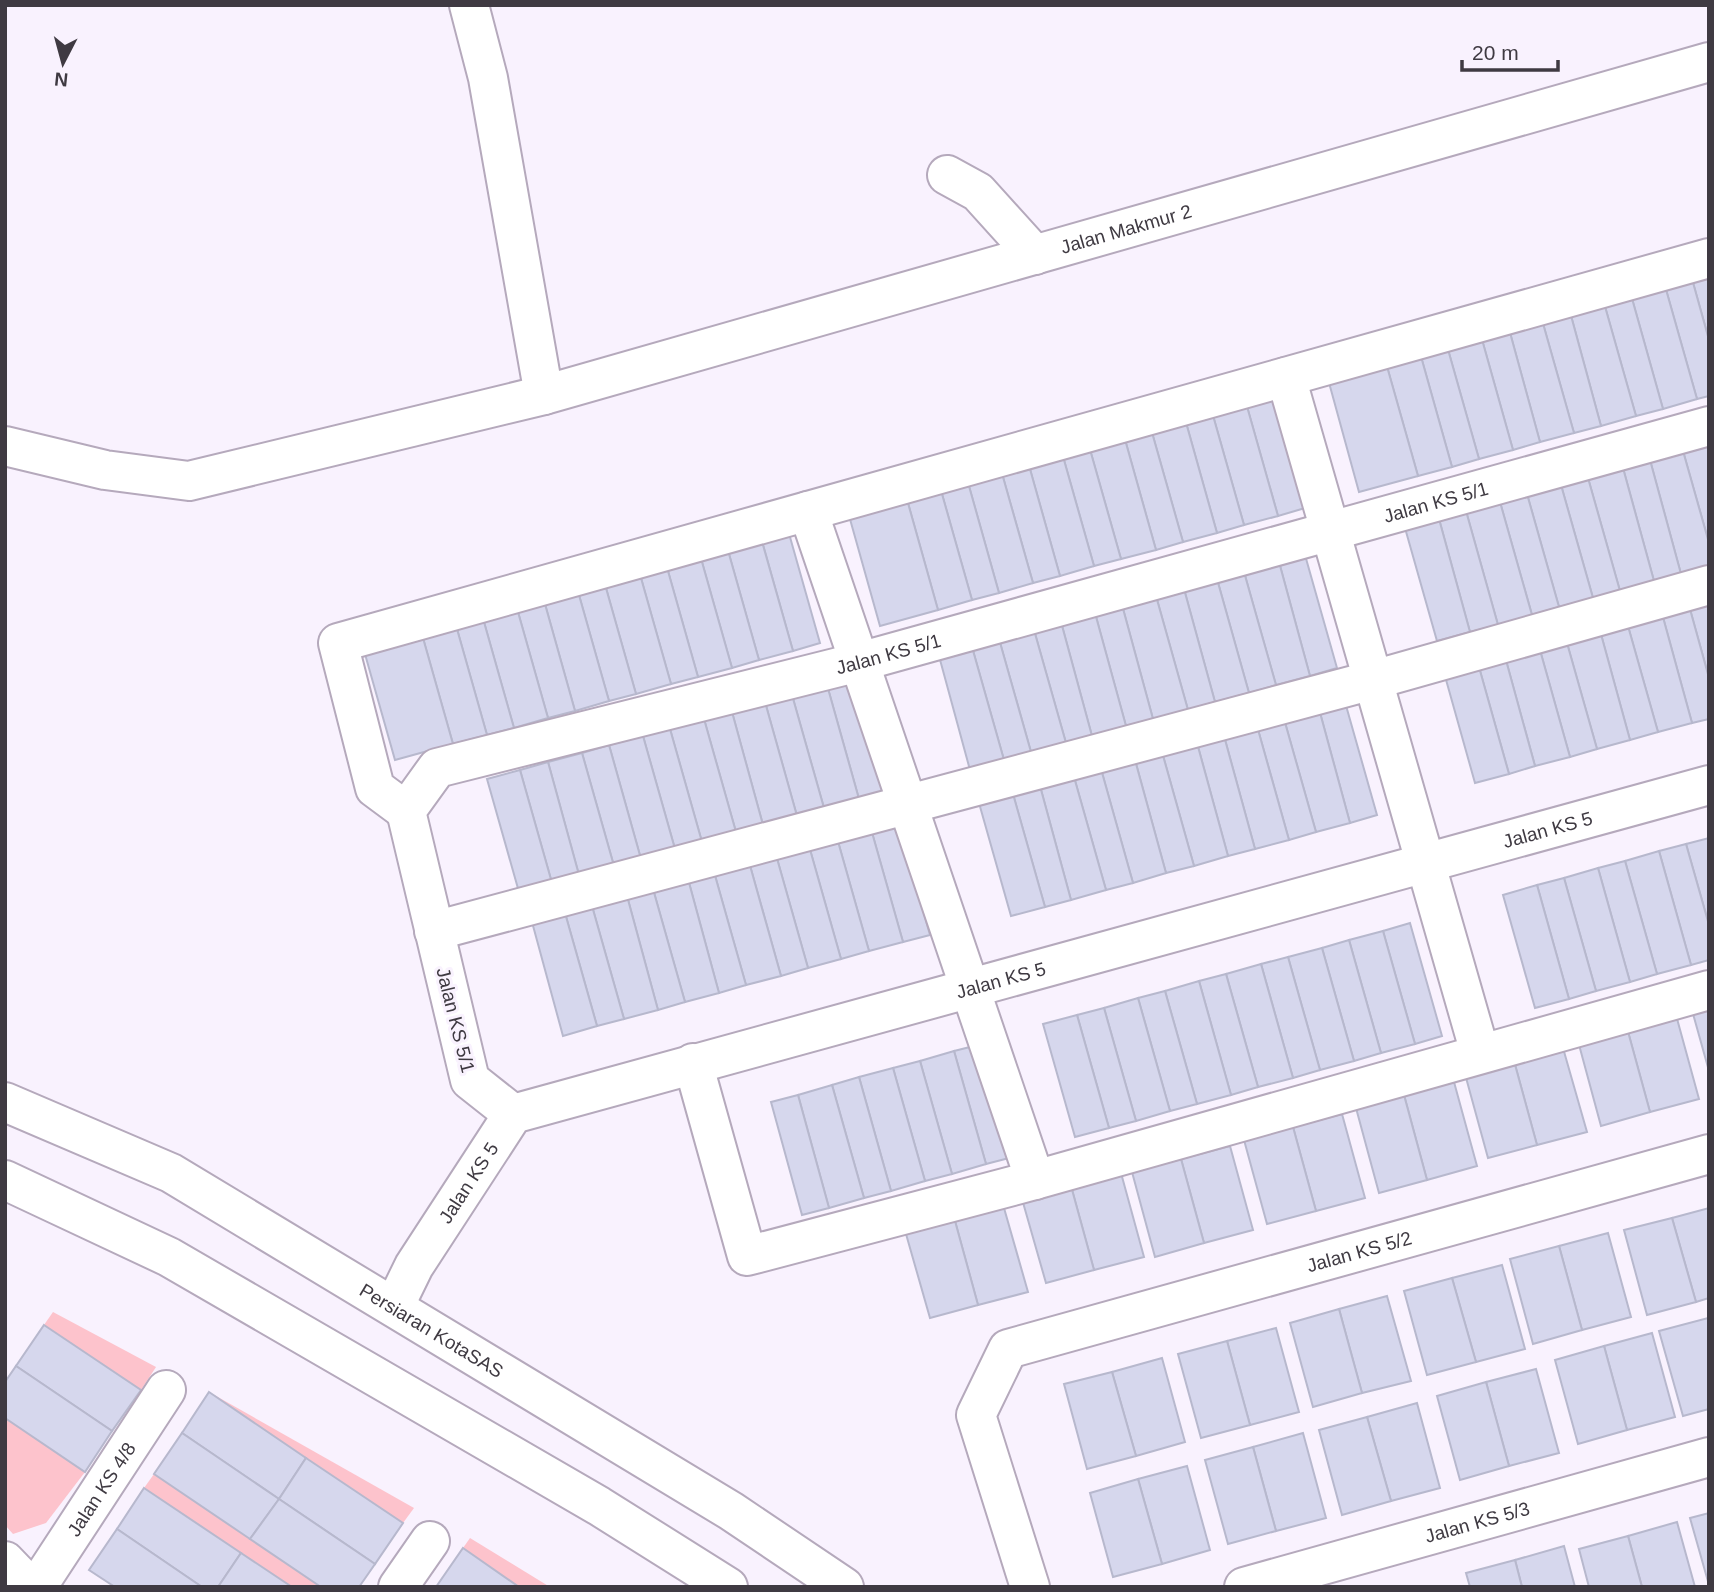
<svg xmlns="http://www.w3.org/2000/svg" width="1714" height="1592" font-family="Arial,sans-serif">
	<rect width="100%" height="100%" fill="#f9f2fe"/>
	<g fill="#fdc3cc">
		<polygon points="53,1312 156,1367 141,1390 44,1325"/>
		<polygon points="209,1392 414,1508 403,1523"/>
		<polygon points="5,1418 85,1472 46,1523 13,1534 5,1525"/>
		<polygon points="154,1474 321,1587 292,1587 144,1488"/>
		<polygon points="470,1538 550,1587 519,1587 463,1548"/>
	</g>
	<g fill="#d6d7ed" stroke="#b7b8cd" stroke-width="2">
		<polygon points="1709,274 1709,340 1692,279"/>
		<polygon points="1692,279 1709,340 1709,396 1697,399 1665,286"/>
		<polygon points="1665,286 1697,399 1663,409 1631,295"/>
		<polygon points="1631,295 1663,409 1636,416 1604,303"/>
		<polygon points="1604,303 1636,416 1601,426 1570,312"/>
		<polygon points="1570,312 1601,426 1574,433 1542,320"/>
		<polygon points="1542,320 1574,433 1540,442 1509,329"/>
		<polygon points="1509,329 1540,442 1513,450 1481,336"/>
		<polygon points="1481,336 1513,450 1479,459 1447,346"/>
		<polygon points="1447,346 1479,459 1452,467 1420,353"/>
		<polygon points="1420,353 1452,467 1418,476 1386,363"/>
		<polygon points="1386,363 1418,476 1359,492 1328,379"/>
		<polygon points="1273,395 1305,508 1278,516 1246,403"/>
		<polygon points="1246,403 1278,516 1244,525 1212,412"/>
		<polygon points="1212,412 1244,525 1217,533 1185,419"/>
		<polygon points="1185,419 1217,533 1183,542 1151,429"/>
		<polygon points="1151,429 1183,542 1156,550 1124,436"/>
		<polygon points="1124,436 1156,550 1121,559 1089,446"/>
		<polygon points="1709,444 1709,543 1683,451"/>
		<polygon points="1089,446 1121,559 1094,566 1062,453"/>
		<polygon points="1683,451 1709,543 1709,567 1681,574 1650,460"/>
		<polygon points="1062,453 1094,566 1060,576 1028,462"/>
		<polygon points="1650,460 1681,574 1654,581 1623,468"/>
		<polygon points="1028,462 1060,576 1033,583 1001,470"/>
		<polygon points="1623,468 1654,581 1620,591 1588,478"/>
		<polygon points="1001,470 1033,583 999,593 967,479"/>
		<polygon points="1588,478 1620,591 1593,598 1561,485"/>
		<polygon points="967,479 999,593 972,600 940,487"/>
		<polygon points="1561,485 1593,598 1559,607 1527,494"/>
		<polygon points="940,487 972,600 938,610 906,496"/>
		<polygon points="1527,494 1559,607 1532,615 1500,502"/>
		<polygon points="906,496 938,610 880,626 848,512"/>
		<polygon points="1500,502 1532,615 1498,625 1466,511"/>
		<polygon points="1466,511 1498,625 1470,632 1439,519"/>
		<polygon points="1439,519 1470,632 1437,641 1405,528"/>
		<polygon points="788,530 820,643 793,651 761,538"/>
		<polygon points="761,538 793,651 759,660 727,547"/>
		<polygon points="727,547 759,660 732,668 700,555"/>
		<polygon points="700,555 732,668 698,677 666,564"/>
		<polygon points="1305,555 1337,668 1310,676 1279,562"/>
		<polygon points="1279,562 1310,676 1276,685 1244,572"/>
		<polygon points="666,564 698,677 671,684 639,571"/>
		<polygon points="639,571 671,684 636,694 604,581"/>
		<polygon points="1244,572 1276,685 1249,693 1217,579"/>
		<polygon points="1217,579 1249,693 1215,702 1184,589"/>
		<polygon points="604,581 636,694 609,701 577,588"/>
		<polygon points="577,588 609,701 575,711 543,597"/>
		<polygon points="1184,589 1215,702 1188,710 1156,596"/>
		<polygon points="1156,596 1188,710 1153,719 1122,605"/>
		<polygon points="1709,596 1709,678 1688,602"/>
		<polygon points="543,597 575,711 548,718 516,605"/>
		<polygon points="1688,602 1709,678 1709,719 1692,723 1661,610"/>
		<polygon points="516,605 548,718 514,728 482,615"/>
		<polygon points="1122,605 1153,719 1126,726 1095,613"/>
		<polygon points="1661,610 1692,723 1658,732 1626,619"/>
		<polygon points="1095,613 1126,726 1092,736 1061,622"/>
		<polygon points="482,615 514,728 487,735 455,622"/>
		<polygon points="1626,619 1658,732 1630,740 1599,627"/>
		<polygon points="455,622 487,735 453,744 421,631"/>
		<polygon points="1061,622 1092,736 1066,743 1034,630"/>
		<polygon points="1599,627 1630,740 1597,749 1565,636"/>
		<polygon points="1034,630 1066,743 1031,752 999,639"/>
		<polygon points="421,631 453,744 395,760 363,647"/>
		<polygon points="1565,636 1597,749 1570,757 1538,643"/>
		<polygon points="999,639 1031,752 1004,760 972,647"/>
		<polygon points="1538,643 1570,757 1535,766 1504,653"/>
		<polygon points="972,647 1004,760 970,770 939,656"/>
		<polygon points="1504,653 1535,766 1509,774 1477,660"/>
		<polygon points="1477,660 1509,774 1475,783 1443,669"/>
		<polygon points="854,678 886,791 859,799 827,685"/>
		<polygon points="827,685 859,799 824,808 792,695"/>
		<polygon points="792,695 824,808 797,816 765,702"/>
		<polygon points="765,702 797,816 763,825 732,712"/>
		<polygon points="1345,702 1377,815 1350,823 1319,709"/>
		<polygon points="1319,709 1350,823 1316,832 1284,719"/>
		<polygon points="732,712 763,825 736,832 704,719"/>
		<polygon points="704,719 736,832 702,842 670,729"/>
		<polygon points="1284,719 1316,832 1289,840 1257,726"/>
		<polygon points="1257,726 1289,840 1255,849 1224,736"/>
		<polygon points="670,729 702,842 675,849 643,736"/>
		<polygon points="643,736 675,849 641,859 609,745"/>
		<polygon points="1224,736 1255,849 1228,856 1197,743"/>
		<polygon points="1197,743 1228,856 1194,866 1162,752"/>
		<polygon points="609,745 641,859 614,866 582,753"/>
		<polygon points="1162,752 1194,866 1166,873 1135,760"/>
		<polygon points="582,753 614,866 579,875 548,762"/>
		<polygon points="1135,760 1166,873 1133,883 1101,769"/>
		<polygon points="548,762 579,875 552,883 520,770"/>
		<polygon points="1101,769 1133,883 1106,890 1074,777"/>
		<polygon points="520,770 552,883 519,892 487,779"/>
		<polygon points="1074,777 1106,890 1071,900 1040,786"/>
		<polygon points="1040,786 1071,900 1045,907 1013,794"/>
		<polygon points="1013,794 1045,907 1011,916 979,803"/>
		<polygon points="898,821 930,935 903,942 871,829"/>
		<polygon points="871,829 903,942 869,951 837,838"/>
		<polygon points="837,838 869,951 841,959 809,846"/>
		<polygon points="1709,838 1709,925 1686,844"/>
		<polygon points="1686,844 1709,925 1709,960 1691,965 1659,851"/>
		<polygon points="809,846 841,959 808,968 776,855"/>
		<polygon points="1659,851 1691,965 1657,974 1625,861"/>
		<polygon points="776,855 808,968 781,976 749,862"/>
		<polygon points="1625,861 1657,974 1630,982 1598,868"/>
		<polygon points="749,862 781,976 746,985 714,872"/>
		<polygon points="1598,868 1630,982 1596,991 1564,878"/>
		<polygon points="714,872 746,985 719,993 688,879"/>
		<polygon points="1564,878 1596,991 1569,999 1537,885"/>
		<polygon points="688,879 719,993 685,1002 653,889"/>
		<polygon points="1537,885 1569,999 1535,1008 1503,895"/>
		<polygon points="653,889 685,1002 658,1010 627,896"/>
		<polygon points="627,896 658,1010 624,1019 592,906"/>
		<polygon points="592,906 624,1019 597,1026 565,913"/>
		<polygon points="565,913 597,1026 563,1036 532,922"/>
		<polygon points="1410,923 1442,1036 1415,1044 1383,931"/>
		<polygon points="1383,931 1415,1044 1381,1053 1349,940"/>
		<polygon points="1349,940 1381,1053 1354,1061 1322,948"/>
		<polygon points="1322,948 1354,1061 1320,1070 1288,957"/>
		<polygon points="1288,957 1320,1070 1293,1078 1261,964"/>
		<polygon points="1261,964 1293,1078 1258,1087 1226,974"/>
		<polygon points="1226,974 1258,1087 1231,1095 1199,981"/>
		<polygon points="1199,981 1231,1095 1197,1104 1165,991"/>
		<polygon points="1165,991 1197,1104 1170,1111 1138,998"/>
		<polygon points="1138,998 1170,1111 1136,1121 1104,1008"/>
		<polygon points="1709,998 1709,1071 1690,1003"/>
		<polygon points="1104,1008 1136,1121 1109,1128 1077,1015"/>
		<polygon points="1077,1015 1109,1128 1075,1137 1043,1024"/>
		<polygon points="1676,1015 1699,1099 1650,1112 1627,1028"/>
		<polygon points="1627,1028 1650,1112 1601,1126 1578,1041"/>
		<polygon points="982,1044 1013,1157 986,1164 954,1051"/>
		<polygon points="1563,1048 1587,1132 1537,1145 1514,1061"/>
		<polygon points="954,1051 986,1164 952,1174 920,1061"/>
		<polygon points="920,1061 952,1174 925,1181 893,1068"/>
		<polygon points="1514,1061 1537,1145 1488,1158 1465,1074"/>
		<polygon points="893,1068 925,1181 891,1191 859,1077"/>
		<polygon points="859,1077 891,1191 864,1198 832,1085"/>
		<polygon points="1454,1082 1477,1166 1427,1180 1404,1095"/>
		<polygon points="832,1085 864,1198 829,1208 798,1095"/>
		<polygon points="798,1095 829,1208 802,1215 771,1102"/>
		<polygon points="1404,1095 1427,1180 1379,1193 1356,1108"/>
		<polygon points="1342,1114 1365,1198 1316,1211 1293,1127"/>
		<polygon points="1293,1127 1316,1211 1267,1224 1244,1140"/>
		<polygon points="1230,1146 1253,1230 1204,1243 1181,1159"/>
		<polygon points="1181,1159 1204,1243 1155,1257 1132,1172"/>
		<polygon points="1121,1173 1144,1257 1094,1270 1071,1186"/>
		<polygon points="1071,1186 1094,1270 1046,1283 1022,1199"/>
		<polygon points="1004,1208 1028,1292 978,1305 955,1221"/>
		<polygon points="1709,1208 1709,1298 1696,1302 1672,1218"/>
		<polygon points="1672,1218 1696,1302 1647,1315 1624,1230"/>
		<polygon points="955,1221 978,1305 930,1318 906,1234"/>
		<polygon points="1608,1233 1631,1317 1582,1330 1559,1246"/>
		<polygon points="1559,1246 1582,1330 1533,1344 1510,1259"/>
		<polygon points="1502,1265 1525,1349 1476,1362 1452,1278"/>
		<polygon points="1452,1278 1476,1362 1427,1375 1404,1291"/>
		<polygon points="1387,1296 1411,1381 1362,1393 1339,1309"/>
		<polygon points="1339,1309 1362,1393 1313,1407 1290,1323"/>
		<polygon points="1708,1318 1709,1409 1683,1416 1659,1331"/>
		<polygon points="44,1325 141,1390 112,1431 16,1366"/>
		<polygon points="1276,1328 1299,1412 1250,1425 1227,1341"/>
		<polygon points="1652,1333 1675,1417 1627,1430 1604,1346"/>
		<polygon points="1227,1341 1250,1425 1201,1438 1178,1354"/>
		<polygon points="1604,1346 1627,1430 1578,1444 1555,1360"/>
		<polygon points="1162,1358 1185,1442 1136,1456 1112,1372"/>
		<polygon points="16,1366 112,1431 85,1472 5,1418 5,1382"/>
		<polygon points="1536,1369 1559,1453 1509,1466 1486,1382"/>
		<polygon points="1112,1372 1136,1456 1087,1469 1064,1384"/>
		<polygon points="1486,1382 1509,1466 1460,1480 1437,1396"/>
		<polygon points="209,1392 306,1458 279,1499 182,1433"/>
		<polygon points="1417,1403 1440,1488 1391,1501 1367,1417"/>
		<polygon points="1367,1417 1391,1501 1342,1515 1319,1430"/>
		<polygon points="182,1433 279,1499 250,1539 154,1474"/>
		<polygon points="1303,1433 1326,1518 1276,1531 1253,1447"/>
		<polygon points="1253,1447 1276,1531 1228,1544 1205,1460"/>
		<polygon points="306,1458 403,1523 375,1564 279,1499"/>
		<polygon points="1187,1466 1210,1550 1162,1564 1138,1479"/>
		<polygon points="1138,1479 1162,1564 1113,1577 1090,1493"/>
		<polygon points="144,1488 241,1553 218,1587 202,1587 117,1529"/>
		<polygon points="279,1499 375,1564 359,1587 321,1587 250,1539"/>
		<polygon points="1709,1513 1709,1585 1690,1518"/>
		<polygon points="1677,1522 1695,1587 1642,1587 1628,1536"/>
		<polygon points="117,1529 202,1587 115,1587 89,1570"/>
		<polygon points="1628,1536 1642,1587 1589,1587 1579,1549"/>
		<polygon points="1564,1546 1575,1587 1522,1587 1515,1560"/>
		<polygon points="463,1548 519,1587 436,1587"/>
		<polygon points="241,1553 292,1587 218,1587"/>
		<polygon points="1515,1560 1522,1587 1470,1587 1466,1573"/>
	</g>
	<g fill="none" stroke-linecap="round" stroke-linejoin="round">
		<defs>
			<g id="minor">
				<polyline points="469,5 488,78 544,395"/>
				<polyline points="947,175 978,192 1035,255"/>
				<polyline points="1286,377 1480,1053"/>
				<path id="s1" d="M 5,446 L 105,470 L 189,481 L 544,395 L 1709,62"/>
				<polyline points="808,511 1035,1180"/>
				<polyline points="406,811 375,788 338,643 1709,258"/>
				<polyline points="434,931 1373,680 1709,585"/>
				<polyline points="693,1063 747,1256 1035,1180 1709,990"/>
				<path id="s2" d="M 513,1114 L 470,1080 L 406,811 L 437,768 L 859,662 L 1709,426"/>
				<path id="s3" d="M 394,1307 L 414,1266 L 513,1114 L 1709,785"/>
				<polyline points="5,1561 30,1587"/>
				<path id="s4" d="M 37,1587 L 166,1390"/>
				<polyline points="398,1587 430,1541"/>
				<path id="s5" d="M 1030,1587 L 976,1415 L 1008,1349 L 1709,1154"/>
				<path id="s6" d="M 1244,1587 L 1709,1457"/>
			</g>
			<g id="major">
				<path id="s7" d="M 5,1102 L 171,1173 L 731,1511 L 844,1587"/>
				<polyline points="5,1180 169,1257 599,1506 728,1587"/>
			</g>
		</defs>
		<use href="#minor" stroke="#b5a9bc" stroke-width="42"/>
		<use href="#major" stroke="#b5a9bc" stroke-width="42"/>
		<use href="#minor" stroke="#fff" stroke-width="38"/>
		<use href="#major" stroke="#fff" stroke-width="38"/>
	</g>
	<g text-anchor="middle" stroke-width="6" stroke-linejoin="round" paint-order="stroke">
		<g font-size="19" fill="#3f3a42" stroke="#f9f2fe">
			<text dy="7" stroke="none"><textPath href="#s1" startOffset="1158">Jalan Makmur 2</textPath></text>
			<text dy="7" stroke="none"><textPath href="#s2" startOffset="1418">Jalan KS 5/1</textPath></text>
			<text dy="7" stroke="none"><textPath href="#s2" startOffset="850">Jalan KS 5/1</textPath></text>
			<text dy="7" stroke="none"><textPath href="#s3" startOffset="1300">Jalan KS 5</textPath></text>
			<text dy="7" stroke="none"><textPath href="#s3" startOffset="733">Jalan KS 5</textPath></text>
			<text transform="translate(456 1020) rotate(76)" y="7">Jalan KS 5/1</text>
			<text dy="7" stroke="none"><textPath href="#s3" startOffset="145">Jalan KS 5</textPath></text>
			<text dy="7" stroke="none"><textPath href="#s5" startOffset="618">Jalan KS 5/2</textPath></text>
			<text dy="7" stroke="none"><textPath href="#s7" startOffset="485">Persiaran KotaSAS</textPath></text>
			<text dy="7" stroke="none"><textPath href="#s4" startOffset="117">Jalan KS 4/8</textPath></text>
			<text dy="7" stroke="none"><textPath href="#s6" startOffset="242">Jalan KS 5/3</textPath></text>
		</g>
	</g>
	<rect width="1714" height="1592" fill="none" stroke="#3f3a42" stroke-width="14"/>
	<g transform="translate(63 63) rotate(186)" stroke="#f9f2fe" stroke-width="5" paint-order="stroke">
	<path d="M0-5L12 26L0 18L-12 26Z" fill="#3f3a42"/>
	<text y="-10" font-size="19" font-weight="bold" text-anchor="middle" fill="#3f3a42">N</text>
	</g>
	<path d="M1462 60v10h96v-10" fill="none" stroke="#3f3a42" stroke-width="3.5"/>
	<text x="1472" y="60" font-size="21" fill="#3f3a42" stroke="#f9f2fe" stroke-width="5" paint-order="stroke">20 m</text>
</svg>
